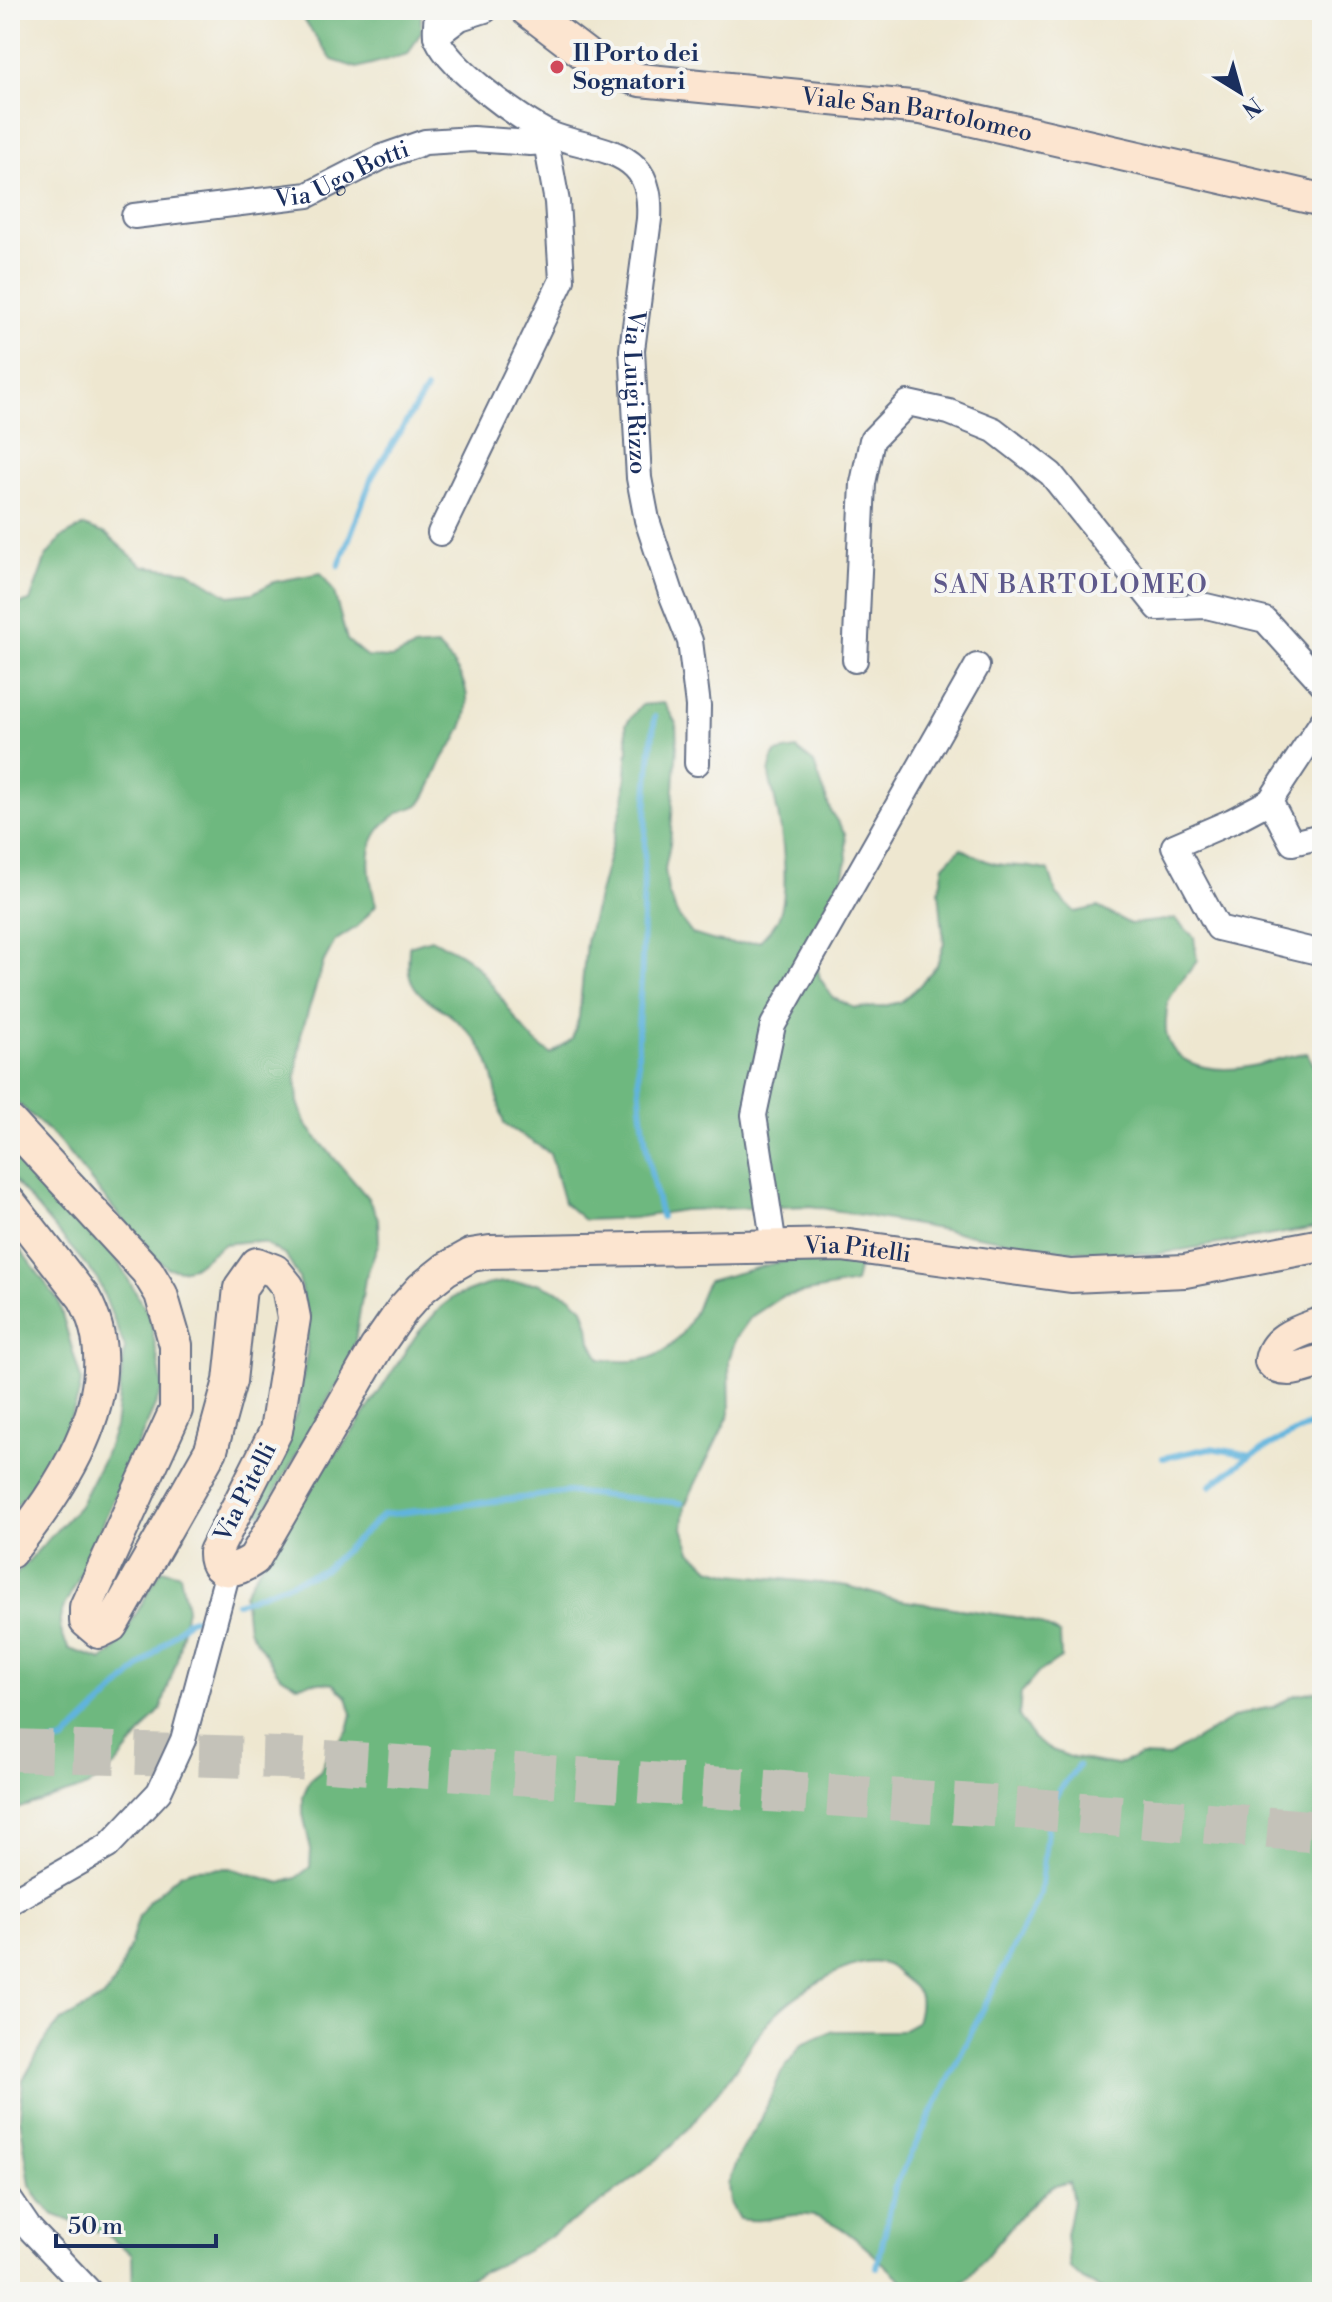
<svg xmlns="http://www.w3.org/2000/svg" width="1332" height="2302" font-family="'Libre Bodoni',serif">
	<rect width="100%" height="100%" fill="#f6f6f2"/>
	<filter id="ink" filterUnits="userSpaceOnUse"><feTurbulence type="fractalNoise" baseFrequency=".0125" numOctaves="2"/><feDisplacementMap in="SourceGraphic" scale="16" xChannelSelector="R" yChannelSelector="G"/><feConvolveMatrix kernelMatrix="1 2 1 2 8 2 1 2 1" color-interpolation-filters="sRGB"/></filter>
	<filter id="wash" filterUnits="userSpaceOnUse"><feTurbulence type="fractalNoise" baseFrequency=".006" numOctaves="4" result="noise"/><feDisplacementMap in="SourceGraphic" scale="32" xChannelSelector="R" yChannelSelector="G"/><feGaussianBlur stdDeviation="1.8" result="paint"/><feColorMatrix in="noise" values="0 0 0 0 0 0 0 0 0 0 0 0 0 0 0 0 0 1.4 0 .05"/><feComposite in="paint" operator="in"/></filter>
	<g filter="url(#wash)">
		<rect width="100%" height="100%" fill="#eee7d0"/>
		<g fill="#6eb87f" stroke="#44746e" stroke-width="2">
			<polygon points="300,10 421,10 421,32 408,54 357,68 332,60 302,17"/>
			<path d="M 83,526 L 106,534 L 143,566 L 188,571 L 229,596 L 253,593 L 274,582 L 321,573 L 334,592 L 347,640 L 367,657 L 392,658 L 414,648 L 437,646 C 465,673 478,701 457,738 C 453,745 447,751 443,759 C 437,770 429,794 421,803 C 416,808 405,809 399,813 C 361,835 367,868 376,905 L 358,926 L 335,941 L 324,961 L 301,1034 L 296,1077 L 298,1102 L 306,1125 L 368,1198 L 378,1218 L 379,1242 L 365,1279 L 355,1341 L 343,1377 L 328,1399 L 263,1514 L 251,1512 L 297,1412 L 307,1352 L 307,1327 L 299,1278 L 286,1256 L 264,1243 L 251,1241 L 224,1244 L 193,1267 L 181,1270 L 168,1268 L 148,1251 L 56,1138 L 10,1096 L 10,607 L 30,601 L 46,557 L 61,538 Z"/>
			<path d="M 664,703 L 676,723 L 677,746 L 670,844 L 665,869 L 668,892 L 677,914 L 692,934 L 715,941 L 736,944 L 760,941 C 765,935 772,929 776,922 C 792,896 782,829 775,800 C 770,774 765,781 775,753 L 796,749 L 814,763 L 831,812 L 845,833 L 847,859 L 842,884 L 814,956 L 820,978 L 833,998 L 855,1008 L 879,1007 L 901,1002 L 920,985 L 937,965 L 944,943 L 939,891 L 944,865 L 961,848 C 974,855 988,864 1004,865 C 1023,867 1028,865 1049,871 L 1057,895 L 1075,912 L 1098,907 L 1130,924 L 1175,919 L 1194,937 L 1197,961 C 1188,974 1174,988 1168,1002 C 1166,1007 1167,1015 1166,1020 C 1162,1064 1207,1072 1241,1068 C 1265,1065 1284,1055 1307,1053 L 1318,1073 L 1313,1099 L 1322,1111 L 1322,1227 L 1157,1254 L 1055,1250 L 811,1206 L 683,1210 L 634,1218 L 584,1220 L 564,1203 L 550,1153 L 504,1124 C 496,1100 496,1075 484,1052 C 475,1037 460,1022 445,1011 C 431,1002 416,995 410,977 C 407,969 409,955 409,946 L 431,939 C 446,946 462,953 474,964 C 504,993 515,1031 551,1054 L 572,1039 L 579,1017 L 586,942 L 624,799 L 628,749 L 626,724 L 641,705 Z"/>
			<path d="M 10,1146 L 114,1255 L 150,1317 L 163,1388 L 75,1586 C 60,1613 53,1621 69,1649 L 103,1660 L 116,1648 L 162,1569 L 180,1574 L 187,1608 L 177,1659 L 161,1709 L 116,1765 L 87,1787 L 10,1811 L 10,1581 L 79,1506 L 103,1459 L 115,1427 L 125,1348 L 97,1278 L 10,1176 Z"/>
			<path d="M 10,1236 L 58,1300 L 81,1380 C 80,1413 34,1489 10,1513 Z"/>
			<path d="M 825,1255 L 859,1265 L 855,1283 L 781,1297 L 751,1317 L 736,1338 L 729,1360 L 730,1413 L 685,1505 L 683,1528 L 691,1551 L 710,1568 L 732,1574 L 848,1586 L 892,1599 L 1015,1617 L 1039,1623 L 1060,1635 L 1061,1658 L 1038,1673 L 1021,1693 L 1019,1716 L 1033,1738 L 1052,1750 L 1073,1758 L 1116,1765 L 1140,1756 L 1167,1757 L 1231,1719 L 1252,1711 L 1273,1707 L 1295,1695 L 1322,1690 L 1322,2285 L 1299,2292 L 1107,2292 L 1083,2280 L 1070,2268 L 1066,2235 L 1073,2201 L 1069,2182 L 1052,2187 L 1024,2211 L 967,2279 L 951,2290 L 916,2292 C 884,2269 847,2218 806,2215 C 781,2213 768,2224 739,2219 L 730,2203 L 728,2184 L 740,2152 L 760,2122 L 781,2073 L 802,2044 L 833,2031 L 900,2031 L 916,2022 C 923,1998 921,1991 901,1976 C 897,1973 892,1967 887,1965 C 855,1952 791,1996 771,2019 C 753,2039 742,2063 725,2083 C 702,2112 677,2144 648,2167 C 593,2211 518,2262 451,2284 C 414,2297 371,2292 332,2292 C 265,2292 199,2292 133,2292 L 132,2254 L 105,2234 L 54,2215 L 40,2201 L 30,2185 L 20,2117 L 23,2080 L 48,2036 L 60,2022 L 104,1997 L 115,1982 L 129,1949 L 139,1916 L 149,1901 L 180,1874 L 194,1869 L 230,1868 L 281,1883 L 296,1878 L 310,1867 L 311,1850 L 303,1814 L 303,1796 L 310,1780 L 320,1772 L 326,1758 L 348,1730 L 352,1714 L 347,1697 L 334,1684 L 315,1682 L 297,1685 L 280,1676 L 248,1629 L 244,1594 L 304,1491 L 338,1452 L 360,1421 L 417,1334 L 441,1307 L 454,1297 L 486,1285 L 503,1282 L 538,1283 L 570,1296 L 583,1308 L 589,1326 L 591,1342 L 600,1359 C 645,1367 673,1356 693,1315 C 700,1302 699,1294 708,1281 L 775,1263 Z"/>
		</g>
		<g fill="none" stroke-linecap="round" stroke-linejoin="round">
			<g stroke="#61b4dd" stroke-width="6">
				<polyline points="339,566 372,477 426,390"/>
				<path d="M 655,717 C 644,796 644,876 642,956 C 642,982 638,1009 638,1035 C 637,1100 646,1155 661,1217"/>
				<polyline points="1163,1458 1210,1448 1251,1455"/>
				<polyline points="1210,1486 1251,1455 1322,1419"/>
				<polyline points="237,1603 324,1570 383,1515 568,1492 681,1503"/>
				<polyline points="10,1754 64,1741 187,1621 199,1617"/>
				<polyline points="877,2267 895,2187 1040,1894 1050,1803 1078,1766"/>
			</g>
		</g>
	</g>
	<g filter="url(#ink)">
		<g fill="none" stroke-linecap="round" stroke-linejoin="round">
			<polyline stroke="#c4c2b9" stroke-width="42" stroke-dasharray="42 21" stroke-linecap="butt" points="10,1750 282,1758 1020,1808 1322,1832"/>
			<defs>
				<g id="street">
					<path id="s1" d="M 437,10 C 437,17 435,27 436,35 C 443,64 522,121 550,134 C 577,146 614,146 635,167 C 649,181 650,201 649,219 L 632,350 L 639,478 L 647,520 L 672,596 L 690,641 L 698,706 L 697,763"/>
					<polyline points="436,36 460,18 485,10"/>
					<path id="s2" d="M 134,216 L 308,195 L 382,157 L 425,142 L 473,139 L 530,143 L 546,142 L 549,134"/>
					<polyline points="440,533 562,280 557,202 546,142"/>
					<polyline points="855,660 863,483 872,440 908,403 949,412 994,430 1051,474 1158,608 1206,606 1265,620 1322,683"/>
					<polyline points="1322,722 1270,801 1292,843 1322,836"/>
					<polyline points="1270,801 1232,821 1174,846 1218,928 1322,953"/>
					<polyline points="774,1246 754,1115 773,1025 977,666"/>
					<polyline points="10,1902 108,1846 159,1792 183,1740 228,1571"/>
					<polyline points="10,2200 29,2228 90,2292"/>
				</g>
				<g id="secondary">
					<path id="s3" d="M 527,10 L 606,70 L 640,80 L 921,108 L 1322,200"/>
					<path id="s4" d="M 10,1122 L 147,1271 L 161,1294 L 176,1345 L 176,1410 L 86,1607 L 86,1621 L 99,1632 L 111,1626 L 211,1450 L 230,1381 L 240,1288 L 257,1264 L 275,1271 L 288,1287 L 294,1318 L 276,1431 L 215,1552 C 214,1579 240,1569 254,1559 L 376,1348 L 403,1309 L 422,1288 L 446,1269 L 471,1255 L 490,1252 L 842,1245 L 1071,1276 L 1185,1271 L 1322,1245"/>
					<path d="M 10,1203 L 84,1298 C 132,1384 64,1486 10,1552"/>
					<path d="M 1322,1323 C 1302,1331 1274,1337 1271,1361 C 1284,1377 1305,1365 1322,1361"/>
				</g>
			</defs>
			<use href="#street" stroke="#656f86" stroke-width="28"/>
			<use href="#secondary" stroke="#656f86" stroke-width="36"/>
			<use href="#street" stroke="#fff" stroke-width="24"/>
			<use href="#secondary" stroke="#fce5d0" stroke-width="32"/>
		</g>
	</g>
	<circle fill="#d1495b" stroke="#f6f6f2" stroke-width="3" cx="557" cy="67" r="8"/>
	<g text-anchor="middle" stroke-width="8" stroke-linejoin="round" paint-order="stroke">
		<g font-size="24" font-weight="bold" fill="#1b2f5e" stroke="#f6f6f2" text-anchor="start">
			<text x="573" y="61">Il Porto dei<tspan x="573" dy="28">Sognatori</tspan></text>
		</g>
		<g font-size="24" fill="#1b2f5e" stroke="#f6f6f2">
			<text dy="8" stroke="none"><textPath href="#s3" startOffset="414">Viale San Bartolomeo</textPath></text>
			<text dy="8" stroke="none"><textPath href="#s2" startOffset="214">Via Ugo Botti</textPath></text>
			<text dy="8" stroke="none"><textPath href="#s1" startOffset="500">Via Luigi Rizzo</textPath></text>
			<text dy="8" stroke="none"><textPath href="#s4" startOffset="2146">Via Pitelli</textPath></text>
			<text transform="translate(245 1492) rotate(-63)" y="8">Via Pitelli</text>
		</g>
		<g font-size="26" letter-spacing="2" fill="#5e598b" stroke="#f6f6f2">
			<text x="1071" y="593">SAN BARTOLOMEO</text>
		</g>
	</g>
	<rect width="1332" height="2302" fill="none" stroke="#f6f6f2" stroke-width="40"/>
	<g transform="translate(1240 92) rotate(143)" stroke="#f6f6f2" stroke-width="6" paint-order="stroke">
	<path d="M0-6L14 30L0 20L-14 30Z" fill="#1b2f5e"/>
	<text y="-12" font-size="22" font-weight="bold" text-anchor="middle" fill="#1b2f5e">N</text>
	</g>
	<path d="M56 2234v12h160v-12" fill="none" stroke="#1b2f5e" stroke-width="4"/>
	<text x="68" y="2234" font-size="24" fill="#1b2f5e" stroke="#f6f6f2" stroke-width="6" paint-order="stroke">50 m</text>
</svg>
